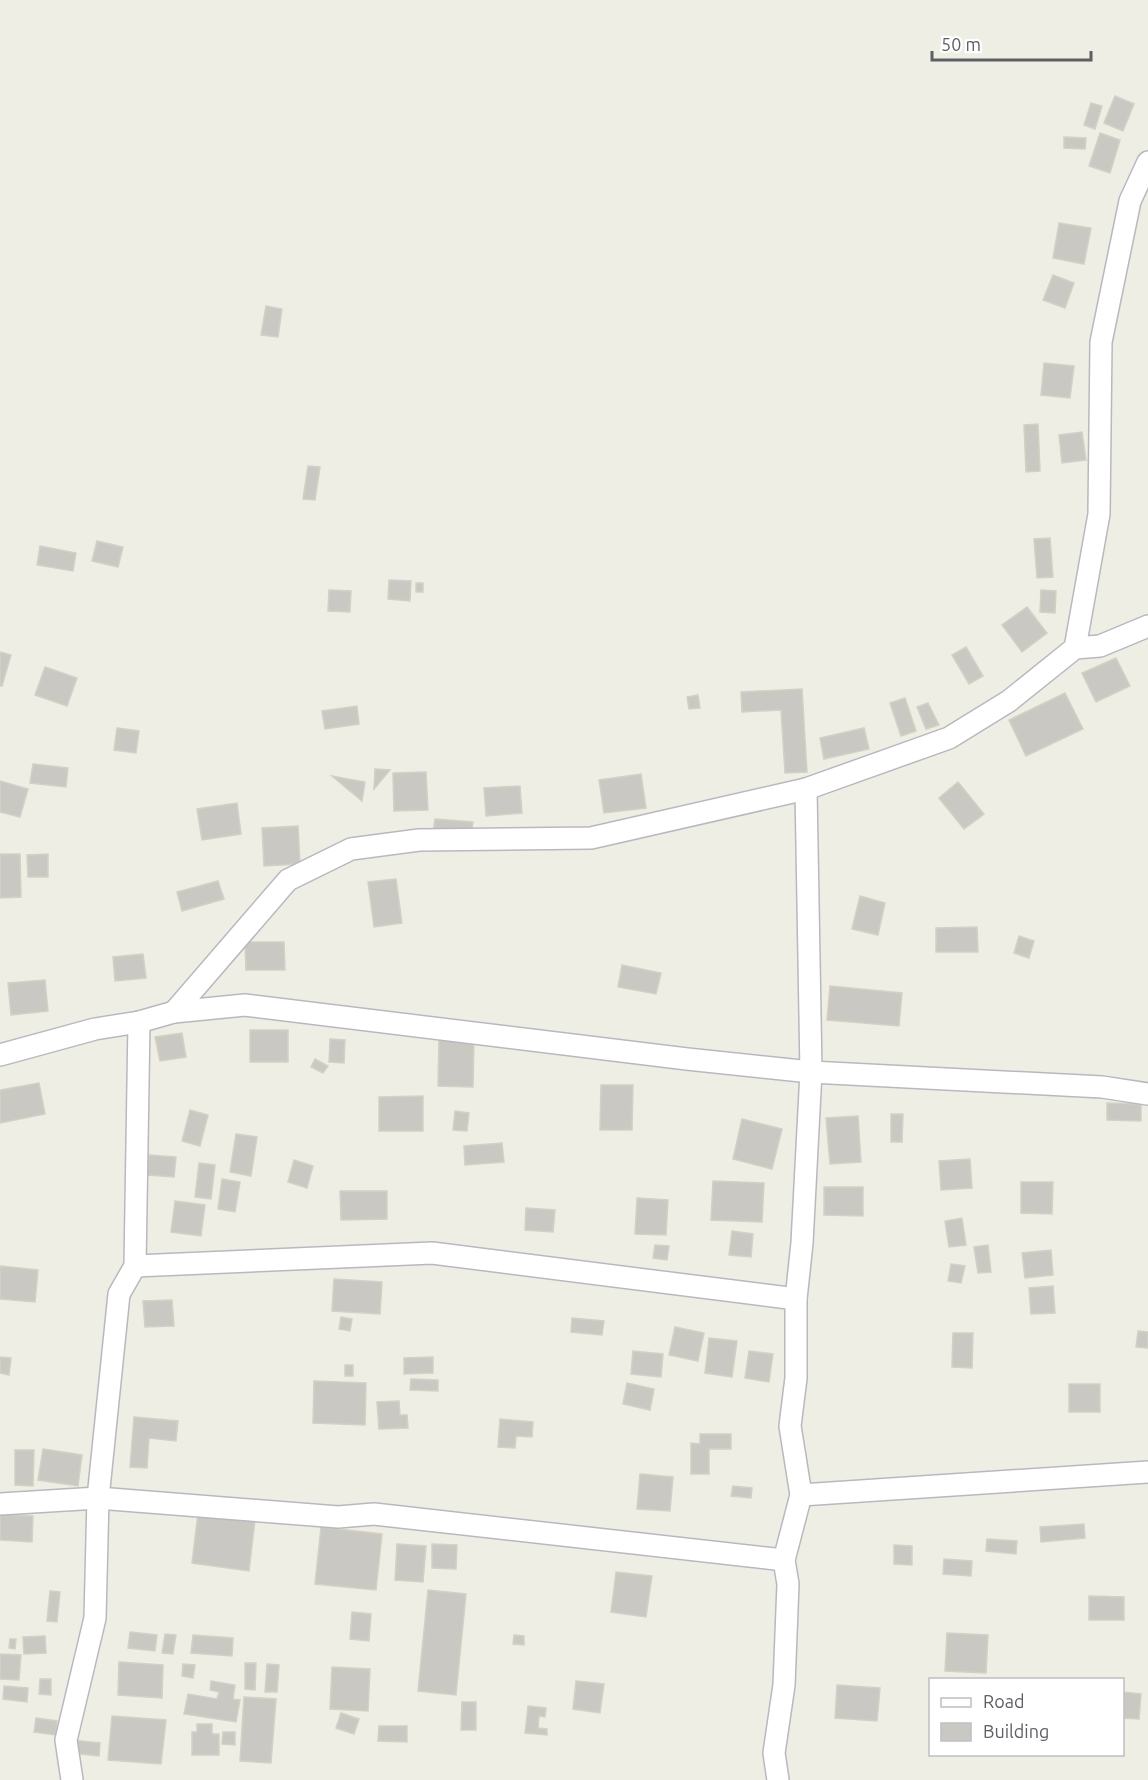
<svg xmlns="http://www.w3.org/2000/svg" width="1148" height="1780" font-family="Ubuntu,sans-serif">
	<rect width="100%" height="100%" fill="#eeeee5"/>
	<g fill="#cac8c2" stroke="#d3d1c4" stroke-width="1.5">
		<polygon points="1115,96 1134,104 1123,131 1104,123"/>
		<polygon points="1091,103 1102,106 1095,129 1084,125"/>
		<polygon points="1100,133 1120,140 1110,173 1089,166"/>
		<polygon points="1064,137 1086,138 1085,149 1064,148"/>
		<polygon points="1059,223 1091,228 1084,264 1053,258"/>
		<polygon points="1053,275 1074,283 1065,308 1043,300"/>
		<polygon points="266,306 282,309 278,337 261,335"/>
		<polygon points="1044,363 1074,366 1070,398 1041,395"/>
		<polygon points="1038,424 1040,471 1026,472 1024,425"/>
		<polygon points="1082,432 1086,460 1062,463 1059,435"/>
		<polygon points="308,466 320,467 315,500 303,499"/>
		<polygon points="1050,538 1053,577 1037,578 1034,539"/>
		<polygon points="97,541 123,547 118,567 92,561"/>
		<polygon points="40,546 76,553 73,571 37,565"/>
		<polygon points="389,580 411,581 410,601 388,599"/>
		<rect x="416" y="583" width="7" height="9"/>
		<polygon points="329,590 351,591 350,612 328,611"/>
		<polygon points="1041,590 1056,591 1055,613 1040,612"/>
		<polygon points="1027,607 1047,633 1022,652 1002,625"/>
		<polygon points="966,647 983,676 969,684 952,655"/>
		<polygon points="0,652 11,655 2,686 0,686"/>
		<polygon points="1116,658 1130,686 1096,702 1082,673"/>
		<polygon points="45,667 77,678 67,706 35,695"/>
		<polygon points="802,689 807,772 785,773 781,710 742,712 741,692"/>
		<polygon points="1065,693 1083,729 1026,756 1009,720"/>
		<polygon points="698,695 700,708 689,709 687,697"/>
		<polygon points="905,698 916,731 901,736 890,703"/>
		<polygon points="928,703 939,725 926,729 917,707"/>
		<polygon points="357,706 359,724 325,729 322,711"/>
		<polygon points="117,728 139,731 136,753 114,750"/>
		<polygon points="864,728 869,749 824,759 820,738"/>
		<polygon points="33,764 68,768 66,787 30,783"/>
		<polygon points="375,769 390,770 374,789"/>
		<polygon points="426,772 428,810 394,811 393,773"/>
		<polygon points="641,774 646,808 604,813 599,780"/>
		<polygon points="332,776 365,782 362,801"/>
		<polygon points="0,781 28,789 20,817 0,812"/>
		<polygon points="958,782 984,814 964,829 939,798"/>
		<polygon points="520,786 522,813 486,816 484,788"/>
		<polygon points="237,803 241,834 202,840 197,809"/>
		<polygon points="435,819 473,822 471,835 433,833"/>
		<polygon points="298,826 300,864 264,866 262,828"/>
		<polygon points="0,854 20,854 21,897 0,898"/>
		<polygon points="48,854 48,877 28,877 27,855"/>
		<polygon points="396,879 402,923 374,927 368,882"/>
		<polygon points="218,881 224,899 182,911 177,892"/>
		<polygon points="860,896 885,903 878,935 852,929"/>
		<polygon points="977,927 978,952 936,952 936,928"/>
		<polygon points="1019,936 1034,941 1029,958 1014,953"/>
		<polygon points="245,942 284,942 285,970 246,970"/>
		<polygon points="143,954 146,978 115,981 113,957"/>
		<polygon points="622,965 661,973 656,994 618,987"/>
		<polygon points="45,980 48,1011 11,1015 8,983"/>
		<polygon points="830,986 902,993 899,1026 827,1020"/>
		<rect x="250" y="1030" width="38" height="32"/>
		<polygon points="182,1033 186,1057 160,1061 155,1037"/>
		<polygon points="330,1039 345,1040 344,1063 329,1062"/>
		<polygon points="439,1039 474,1040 473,1087 438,1086"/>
		<polygon points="315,1059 328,1066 323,1073 311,1067"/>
		<polygon points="39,1083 45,1114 0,1123 0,1090"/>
		<polygon points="601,1085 633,1085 632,1130 600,1130"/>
		<polygon points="423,1096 423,1131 379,1131 379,1097"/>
		<polygon points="1107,1103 1141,1104 1141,1121 1107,1120"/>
		<polygon points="190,1110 208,1115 200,1146 182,1141"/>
		<polygon points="455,1111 469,1113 467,1131 453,1130"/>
		<polygon points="891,1114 903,1114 902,1142 891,1142"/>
		<polygon points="858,1116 861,1162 830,1164 826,1118"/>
		<polygon points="742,1119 782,1129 772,1169 733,1159"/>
		<polygon points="236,1134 257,1137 251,1176 230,1172"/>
		<polygon points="502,1143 504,1162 465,1165 464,1146"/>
		<polygon points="149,1155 176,1157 174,1177 147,1175"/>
		<polygon points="970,1159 972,1188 941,1190 939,1161"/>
		<polygon points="294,1160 313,1166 307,1188 288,1182"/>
		<polygon points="199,1163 215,1165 211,1199 195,1197"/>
		<polygon points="222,1179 240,1182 235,1212 218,1209"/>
		<polygon points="713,1181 764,1183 762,1222 711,1220"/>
		<polygon points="1021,1182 1053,1182 1052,1214 1021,1213"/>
		<polygon points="824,1187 863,1187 863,1216 824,1215"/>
		<polygon points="340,1191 387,1191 387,1219 341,1220"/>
		<polygon points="637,1198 668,1200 666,1235 635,1234"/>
		<polygon points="175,1201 205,1205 201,1236 171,1232"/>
		<polygon points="526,1208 555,1210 553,1232 525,1230"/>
		<polygon points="962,1218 966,1245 949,1247 945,1221"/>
		<polygon points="732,1231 753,1234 751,1257 729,1255"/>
		<polygon points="655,1245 669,1246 667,1260 653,1258"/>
		<polygon points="988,1245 991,1272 978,1273 974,1247"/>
		<polygon points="1051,1250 1053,1275 1025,1278 1022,1253"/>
		<polygon points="951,1264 965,1266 961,1283 948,1281"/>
		<polygon points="0,1266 38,1270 35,1302 0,1299"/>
		<polygon points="334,1279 382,1282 380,1314 332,1311"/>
		<polygon points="1053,1286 1055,1313 1031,1314 1029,1288"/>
		<polygon points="172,1300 174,1326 145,1327 143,1301"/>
		<polygon points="341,1317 352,1319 350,1331 339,1329"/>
		<polygon points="572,1318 604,1321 602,1335 571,1332"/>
		<polygon points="675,1327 704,1333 698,1361 669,1355"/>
		<polygon points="1138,1331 1148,1332 1148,1348 1136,1347"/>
		<polygon points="953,1333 973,1333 972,1368 952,1367"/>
		<polygon points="709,1338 737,1341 732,1377 705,1373"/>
		<polygon points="633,1351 663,1354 661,1377 631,1374"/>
		<polygon points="749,1351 773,1354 769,1382 745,1378"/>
		<polygon points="0,1357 11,1358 9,1375 0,1373"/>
		<polygon points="433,1357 433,1373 404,1374 404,1358"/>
		<rect x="345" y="1365" width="8" height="11"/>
		<polygon points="411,1379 438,1380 438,1391 410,1390"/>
		<polygon points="314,1381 366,1383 365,1425 313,1423"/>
		<polygon points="627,1383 654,1389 650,1410 623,1404"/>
		<rect x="1069" y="1384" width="31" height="28"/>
		<polygon points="399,1401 400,1415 407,1415 408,1428 379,1429 377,1402"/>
		<polygon points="134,1417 178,1421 176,1441 149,1438 147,1468 130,1467"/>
		<polygon points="500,1419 533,1422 532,1437 516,1436 515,1448 498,1447"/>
		<polygon points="700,1434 731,1434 731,1449 709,1449 709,1474 691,1474 691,1443 700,1444"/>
		<polygon points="43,1449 82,1455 78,1486 38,1480"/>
		<polygon points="15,1450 34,1450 33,1486 15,1485"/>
		<polygon points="640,1474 673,1477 670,1511 637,1509"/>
		<polygon points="733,1486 752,1488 751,1498 731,1496"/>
		<polygon points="198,1513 255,1520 249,1571 192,1563"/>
		<polygon points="0,1514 33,1516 32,1542 0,1540"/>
		<polygon points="1084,1524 1085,1538 1041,1542 1040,1527"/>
		<polygon points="321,1527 382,1534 376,1590 315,1584"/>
		<polygon points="987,1539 1017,1541 1016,1554 986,1551"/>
		<polygon points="397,1544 426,1546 423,1582 395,1580"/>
		<polygon points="432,1544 457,1545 456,1569 432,1568"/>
		<polygon points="894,1545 912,1546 912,1565 894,1564"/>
		<polygon points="944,1559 972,1561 971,1576 943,1574"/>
		<polygon points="616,1572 652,1576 646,1617 611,1612"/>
		<polygon points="428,1590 466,1594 456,1695 418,1691"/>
		<polygon points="50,1591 60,1592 57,1622 47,1621"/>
		<polygon points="1089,1596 1124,1597 1124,1620 1089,1620"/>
		<polygon points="352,1612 371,1614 369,1641 350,1639"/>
		<polygon points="130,1632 157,1635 155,1651 128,1648"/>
		<polygon points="947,1633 988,1635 986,1673 945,1671"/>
		<polygon points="165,1634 176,1635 173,1654 162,1653"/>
		<polygon points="193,1635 233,1638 232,1656 191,1653"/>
		<polygon points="514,1635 524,1636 524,1645 513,1644"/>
		<polygon points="45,1636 46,1653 24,1654 23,1637"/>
		<polygon points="10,1639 16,1639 15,1649 9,1648"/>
		<polygon points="0,1654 21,1655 19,1680 0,1679"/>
		<polygon points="119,1662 163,1665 162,1698 118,1695"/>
		<polygon points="245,1663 256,1663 255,1690 245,1689"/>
		<polygon points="183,1664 195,1665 193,1678 182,1676"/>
		<polygon points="267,1664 279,1665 277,1692 265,1692"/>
		<polygon points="332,1667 370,1669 368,1711 330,1709"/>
		<polygon points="40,1679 51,1679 51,1695 39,1694"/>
		<polygon points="211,1681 235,1685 233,1699 240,1700 236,1722 184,1714 188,1694 217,1699 219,1692 210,1690"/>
		<polygon points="576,1681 604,1684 600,1713 573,1709"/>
		<polygon points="837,1685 880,1688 877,1721 835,1718"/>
		<polygon points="4,1686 28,1688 27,1702 3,1699"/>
		<polygon points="1122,1692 1141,1694 1139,1719 1122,1718"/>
		<polygon points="244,1697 276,1699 271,1763 240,1761"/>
		<polygon points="462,1702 476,1702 476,1730 461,1730"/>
		<polygon points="528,1706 546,1708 545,1717 539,1716 538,1728 547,1729 547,1735 525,1733"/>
		<polygon points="341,1713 359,1719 354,1734 336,1728"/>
		<polygon points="112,1716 166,1720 161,1764 108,1760"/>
		<polygon points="36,1718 57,1721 56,1735 34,1732"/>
		<polygon points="197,1724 212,1724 212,1734 219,1734 219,1755 192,1755 192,1732 197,1732"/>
		<polygon points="379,1726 407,1726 407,1742 378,1741"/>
		<polygon points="223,1732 235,1732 235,1745 222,1744"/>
		<polygon points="72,1740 100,1743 99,1756 71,1753"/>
	</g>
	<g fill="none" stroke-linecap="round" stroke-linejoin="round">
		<defs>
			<g id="minor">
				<polyline points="1075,648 1099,514 1101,342 1130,201 1148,162"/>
				<polyline points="174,1012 288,880 351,849 419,840 591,838 806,789 949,738 1009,701 1075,648 1100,646 1148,626"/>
				<polyline points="0,1055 95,1029 139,1022 174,1012 245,1005 687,1059 811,1072 1102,1087 1148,1094"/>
				<polyline points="135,1266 432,1253 796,1299"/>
				<polyline points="801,1495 1148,1472"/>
				<polyline points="0,1504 98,1498 338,1517 374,1514 784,1560"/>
				<polyline points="72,1780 66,1740 95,1618 98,1498 119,1294 135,1266 139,1022"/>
				<polyline points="778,1780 774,1753 784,1685 788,1584 784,1560 801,1495 790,1426 796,1378 796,1299 802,1243 811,1072 806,789"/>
			</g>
		</defs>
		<use href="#minor" stroke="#b8b9be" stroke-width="24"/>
		<use href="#minor" stroke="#fff" stroke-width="21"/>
	</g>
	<rect x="929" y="1678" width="195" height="78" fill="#ffffff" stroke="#bebfc1" stroke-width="1.5"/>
	<rect x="941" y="1698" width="30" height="9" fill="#ffffff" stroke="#bebfc1" stroke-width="1.5"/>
	<text x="983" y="1708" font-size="18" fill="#5d5f65">Road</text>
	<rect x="941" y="1723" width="30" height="18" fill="#cac8c2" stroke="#bebfc1" stroke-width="1.5"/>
	<text x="983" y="1738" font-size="18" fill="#5d5f65">Building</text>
	<path d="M932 51v9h159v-9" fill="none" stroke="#5d5f65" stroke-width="3"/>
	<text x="941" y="51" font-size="18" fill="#5d5f65" stroke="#ffffff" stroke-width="4.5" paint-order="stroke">50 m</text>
</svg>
